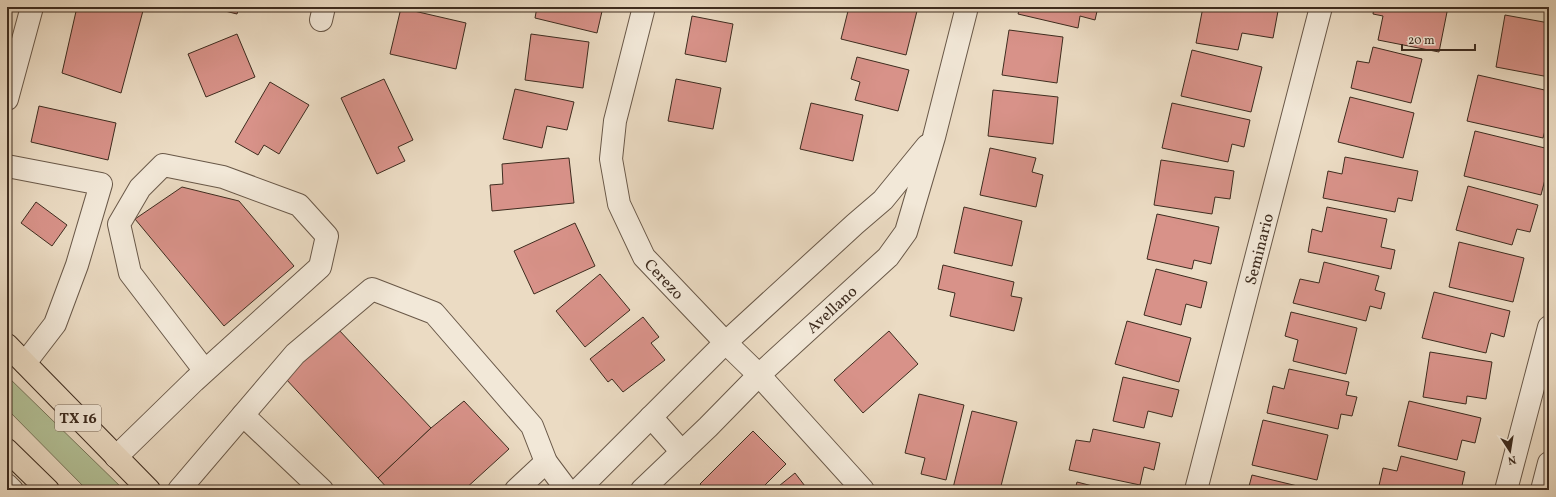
<svg xmlns="http://www.w3.org/2000/svg" width="1556" height="497" font-family="Vollkorn,serif">
	<rect width="100%" height="100%" fill="#ebdbc3"/>
	<filter id="stains"><feTurbulence type="fractalNoise" baseFrequency=".005" numOctaves="4"/><feColorMatrix values="0 0 0 0 .2 0 0 0 0 .09 0 0 0 0 .02 0 0 0 .5 -.17"/></filter>
	<radialGradient id="worn" r=".72"><stop offset=".6" stop-color="#630" stop-opacity="0"/><stop offset="1" stop-color="#630" stop-opacity=".3"/></radialGradient>
	<polygon fill="#b3c197" stroke="#78765b" points="7,376 124,490 87,490 7,409"/>
	<g fill="#d89289" stroke="#3e2c1f">
		<polygon points="77,7 144,7 121,93 62,73"/>
		<polygon points="209,7 239,7 237,14"/>
		<polygon points="537,7 603,7 597,33 535,18"/>
		<polygon points="849,7 918,7 906,55 841,39"/>
		<polygon points="1020,7 1098,7 1095,20 1080,16 1078,28 1018,14"/>
		<polygon points="1203,7 1257,7 1278,11 1273,38 1242,33 1238,50 1196,43"/>
		<polygon points="1374,7 1448,7 1439,52 1378,40 1383,16 1373,14"/>
		<polygon points="401,8 466,23 456,69 390,54"/>
		<polygon points="1505,15 1549,23 1549,77 1496,67"/>
		<polygon points="692,16 733,24 726,62 685,54"/>
		<polygon points="1009,30 1063,37 1057,83 1002,75"/>
		<polygon points="237,34 255,77 206,97 188,54"/>
		<polygon points="531,34 589,42 583,88 525,80"/>
		<polygon points="1373,47 1422,59 1411,103 1351,88 1357,61 1369,63"/>
		<polygon points="1192,50 1262,67 1251,112 1181,96"/>
		<polygon points="857,57 909,70 898,111 855,100 860,82 851,79"/>
		<polygon points="1478,75 1549,91 1549,119 1548,119 1543,138 1467,121"/>
		<polygon points="384,79 413,140 398,147 405,161 377,174 341,98"/>
		<polygon points="676,79 721,88 713,129 668,121"/>
		<polygon points="270,82 309,105 279,154 264,145 258,155 235,142"/>
		<polygon points="515,89 574,102 567,130 547,126 542,148 503,139"/>
		<polygon points="993,90 1058,97 1053,144 988,136"/>
		<polygon points="1350,97 1414,113 1403,158 1338,142"/>
		<polygon points="811,103 863,115 853,161 800,149"/>
		<polygon points="1172,103 1250,120 1244,147 1232,144 1228,162 1162,148"/>
		<polygon points="39,106 116,123 108,160 31,142"/>
		<polygon points="1475,131 1549,149 1549,164 1541,195 1464,176"/>
		<polygon points="990,148 1036,158 1032,172 1043,175 1036,207 980,195"/>
		<polygon points="1345,157 1418,171 1412,201 1398,198 1395,212 1323,198 1328,171 1342,174"/>
		<polygon points="569,158 574,203 492,211 490,185 503,184 502,164"/>
		<polygon points="1161,160 1234,171 1230,199 1215,197 1212,214 1154,205"/>
		<polygon points="1468,186 1538,205 1530,232 1517,229 1512,245 1456,230"/>
		<polygon points="182,187 239,201 294,266 224,326 135,219"/>
		<polygon points="36,202 67,225 52,246 21,223"/>
		<polygon points="964,207 1022,221 1012,266 954,253"/>
		<polygon points="1327,207 1387,219 1381,247 1395,250 1391,269 1308,252 1312,229 1322,232"/>
		<polygon points="1157,214 1219,227 1211,264 1194,260 1192,269 1147,259"/>
		<polygon points="575,223 595,266 534,294 514,251"/>
		<polygon points="1459,242 1524,258 1513,302 1449,287"/>
		<polygon points="1324,262 1379,276 1375,290 1385,293 1381,309 1370,306 1366,321 1293,303 1300,279 1319,283"/>
		<polygon points="943,265 1014,282 1011,296 1022,298 1014,331 950,316 955,293 938,289"/>
		<polygon points="1156,269 1207,282 1201,308 1186,304 1181,325 1144,315"/>
		<polygon points="600,274 630,310 585,347 556,311"/>
		<polygon points="1434,292 1510,311 1504,337 1491,333 1486,353 1422,338"/>
		<polygon points="1291,312 1357,328 1346,374 1293,361 1298,340 1285,336"/>
		<polygon points="643,317 659,337 651,343 665,360 623,392 612,379 608,382 590,359"/>
		<polygon points="1127,321 1191,338 1179,382 1115,364"/>
		<polygon points="338,329 431,428 378,478 285,378"/>
		<polygon points="889,331 918,364 863,413 834,380"/>
		<polygon points="1430,352 1492,362 1486,399 1467,396 1466,404 1423,397"/>
		<polygon points="1289,369 1349,382 1346,395 1357,397 1352,416 1341,414 1338,429 1267,413 1273,386 1284,389"/>
		<polygon points="1123,377 1179,390 1172,417 1148,411 1144,428 1113,421"/>
		<polygon points="919,394 964,405 946,480 921,474 925,458 905,453"/>
		<polygon points="464,401 509,449 464,490 389,490 378,478 431,428"/>
		<polygon points="1409,401 1481,418 1475,443 1462,440 1457,460 1398,446"/>
		<polygon points="972,411 1017,422 1000,490 963,490 953,488"/>
		<polygon points="1263,420 1328,435 1317,480 1252,465"/>
		<polygon points="1093,429 1160,443 1154,470 1144,467 1140,485 1069,470 1076,440 1090,442"/>
		<polygon points="753,431 786,464 760,490 705,490 700,484"/>
		<polygon points="1401,456 1465,472 1461,490 1378,490 1383,468 1397,471"/>
		<polygon points="795,473 808,490 774,490"/>
		<polygon points="1252,475 1314,490 1248,490"/>
		<polygon points="1077,482 1108,490 1075,490"/>
	</g>
	<g fill="none" stroke-linecap="round" stroke-linejoin="round">
		<defs>
			<g id="minor">
				<path id="s1" d="M 644,7 L 615,121 L 611,159 L 619,204 L 644,257 L 726,343 L 759,375 L 863,490"/>
				<polyline points="321,20 324,7"/>
				<polyline points="7,99 32,7"/>
				<polyline points="7,166 101,184 77,265 55,324 25,363"/>
				<polyline points="243,415 322,490"/>
				<polyline points="651,417 682,452"/>
				<polyline points="116,457 194,381 205,371 320,267 327,236 299,205 223,177 163,165 140,188 119,224 130,273 205,371"/>
				<polyline points="7,485 12,490"/>
				<polyline points="179,490 295,354 372,289 434,313 532,426 546,462 567,490"/>
				<polyline points="516,490 546,462"/>
				<polyline points="578,490 724,344 855,224 883,200 927,146"/>
				<path id="s2" d="M 642,490 L 708,427 L 759,375 L 888,257 L 906,232 L 934,137 L 967,7"/>
				<path id="s3" d="M 1196,490 L 1321,7"/>
				<polyline points="1506,490 1549,327"/>
				<polyline points="1542,490 1549,463"/>
			</g>
			<g id="major">
				<polyline points="7,345 149,490"/>
				<polyline points="7,450 48,490"/>
			</g>
		</defs>
		<use href="#minor" stroke="#695848" stroke-width="24"/>
		<use href="#major" stroke="#3e2c1f" stroke-width="24"/>
		<use href="#minor" stroke="#f2e8d8" stroke-width="22"/>
		<use href="#major" stroke="#ebdbc3" stroke-width="22"/>
	</g>
	<g text-anchor="middle" stroke-width="3" stroke-linejoin="round" paint-order="stroke">
		<rect fill="#f2e8d8" stroke="#746456" stroke-width="1" x="55" y="405" width="46" height="26" rx="3"/>
		<g font-size="15" font-weight="bold" fill="#3e2c1f">
			<text x="78" y="423">TX 16</text>
		</g>
		<g font-size="16" fill="#3e2c1f" stroke="#f2e8d8">
			<text dy="6" stroke="none"><textPath href="#s3" startOffset="249">Seminario</textPath></text>
			<text dy="6" stroke="none"><textPath href="#s1" startOffset="290">Cerezo</textPath></text>
			<text dy="6" stroke="none"><textPath href="#s2" startOffset="262">Avellano</textPath></text>
		</g>
	</g>
	<rect width="1556" height="497" fill="none" stroke="#ebdbc3" stroke-width="24"/>
	<rect x="8" y="8" width="1540" height="481" fill="none" stroke="#3e2c1f" stroke-width="2"/>
	<rect x="12" y="12" width="1532" height="473" fill="none" stroke="#3e2c1f"/>
	<g transform="translate(1510 451) rotate(168)" stroke="#f2e8d8" stroke-width="3" paint-order="stroke">
	<path d="M0-3L7 15L0 10L-7 15Z" fill="#3e2c1f"/>
	<text y="-6" font-size="11" font-weight="bold" text-anchor="middle" fill="#3e2c1f">N</text>
	</g>
	<path d="M1402 44v6h73v-6" fill="none" stroke="#3e2c1f" stroke-width="2"/>
	<text x="1408" y="44" font-size="12" fill="#3e2c1f" stroke="#f2e8d8" stroke-width="3" paint-order="stroke">20 m</text>
	<rect width="100%" height="100%" filter="url(#stains)"/>
	<rect width="100%" height="100%" fill="url(#worn)"/>
</svg>
